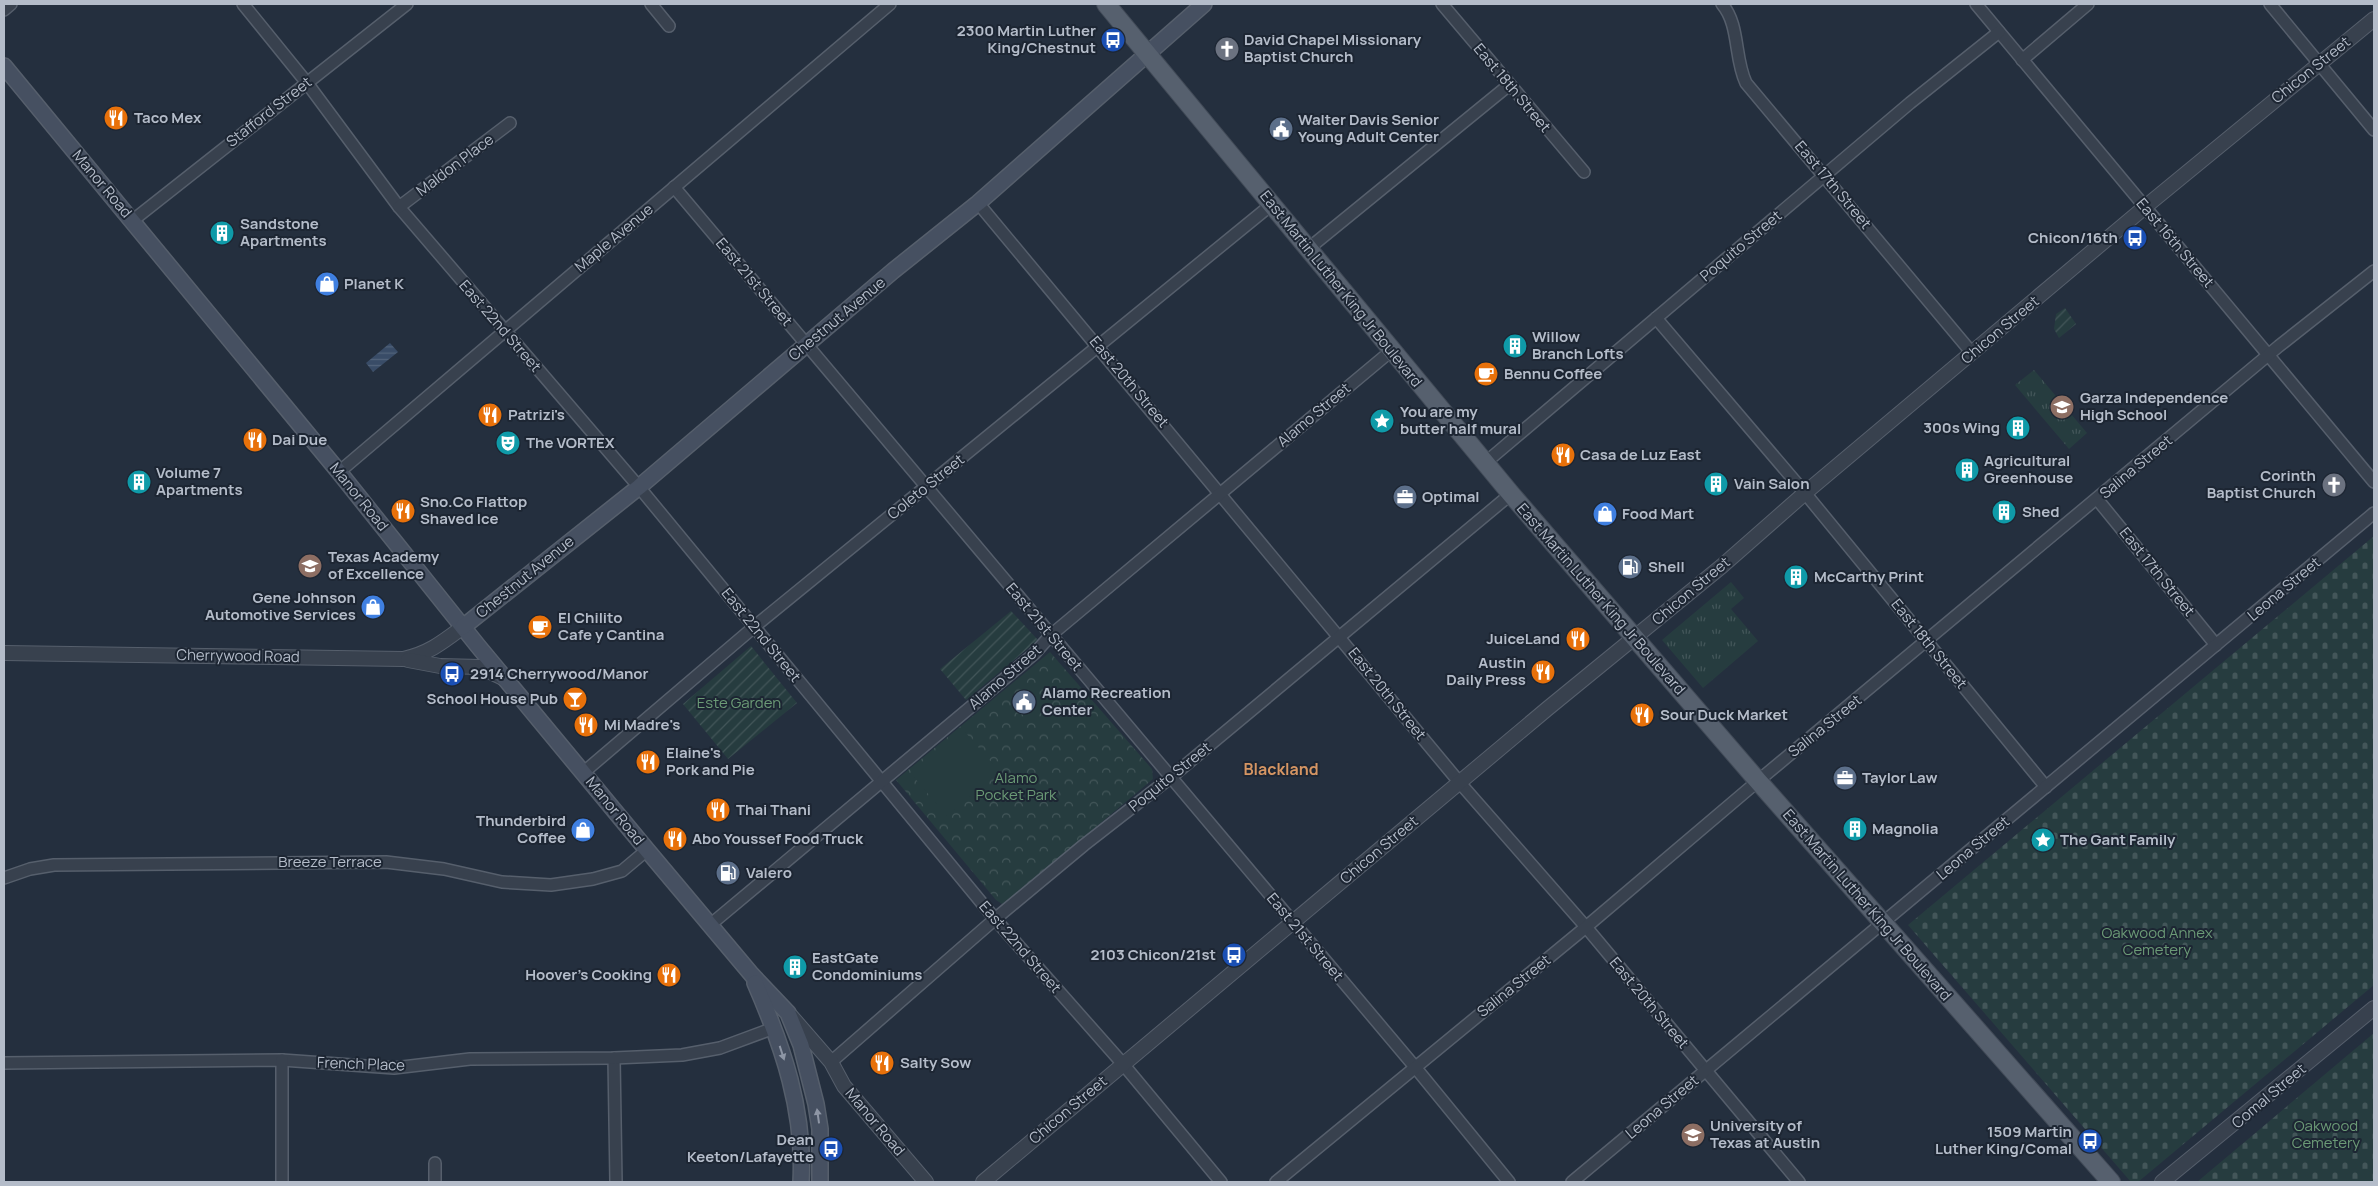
<svg xmlns="http://www.w3.org/2000/svg" width="2378" height="1186" font-family="Manrope,sans-serif">
	<defs>
		<pattern id="grass-tufts" width="24" height="20" patternUnits="userSpaceOnUse" patternTransform="scale(1.25)"><rect width="24" height="20" fill="#263c3f"/><path d="M3 7l-1-3M5 7V3M7 7l1-3M15 17l-1-3M17 17v-4M19 17l1-3" fill="none" stroke="#435659"/></pattern>
		<pattern id="cemetery-stones" width="16" height="16" patternUnits="userSpaceOnUse" patternTransform="scale(1.25)"><rect width="16" height="16" fill="#263c3f"/><path d="M2 7V4a2 2 0 0 1 4 0v3zM10 15v-3a2 2 0 0 1 4 0v3z" fill="#435659"/></pattern>
		<pattern id="park-crowns" width="20" height="18" patternUnits="userSpaceOnUse" patternTransform="scale(1.25)"><rect width="20" height="18" fill="#263c3f"/><path d="M2 6a3 3 0 1 1 6 0M12 15a3 3 0 1 1 6 0" fill="none" stroke="#435659"/></pattern>
		<pattern id="garden-furrows" width="10" height="10" patternUnits="userSpaceOnUse" patternTransform="scale(1.25)"><rect width="10" height="10" fill="#263c3f"/><path d="M-1 1l2-2M0 10L10 0M9 11l2-2" fill="none" stroke="#435659"/></pattern>
		<pattern id="water-rules" width="6" height="5" patternUnits="userSpaceOnUse" patternTransform="scale(1.25)"><rect width="6" height="5" fill="#394c67"/><path d="M0 2.5h6" fill="none" stroke="#53647b"/></pattern>
	</defs>
	<rect width="100%" height="100%" fill="#242f3e"/>
	<g fill="url(#grass-tufts)">
		<polygon points="2034,370 2087,433 2069,449 2015,385"/>
		<polygon points="1731,582 1744,598 1731,609 1758,641 1703,688 1662,640"/>
	</g>
	<g fill="url(#cemetery-stones)">
		<polygon points="2374,536 2374,985 2138,1182 2131,1182 1908,925"/>
		<polygon points="2374,1033 2374,1182 2197,1182"/>
	</g>
	<polygon fill="url(#park-crowns)" points="1050,652 1152,769 1153,779 1008,901 1002,904 996,900 896,780"/>
	<g fill="url(#garden-furrows)">
		<polygon points="2065,308 2076,324 2059,338 2054,329 2056,314"/>
		<polygon points="1011,611 1038,640 966,700 940,669"/>
		<polygon points="751,646 797,703 728,759 683,704"/>
	</g>
	<polygon fill="#263c3f" points="965,732 999,771 947,816 914,777"/>
	<polygon fill="url(#water-rules)" points="390,343 398,352 373,372 366,363"/>
	<g fill="none" stroke-linecap="round" stroke-linejoin="round">
		<defs>
			<g id="minor">
				<polyline points="243,4 307,83 399,207 639,487 995,919 1123,1064 1221,1182"/>
				<polyline points="651,4 669,26"/>
				<polyline points="1442,4 1584,172"/>
				<path d="M 1722,4 C 1740,25 1734,58 1746,83 L 1972,353"/>
				<polyline points="1976,4 2374,482"/>
				<polyline points="2270,4 2374,130"/>
				<polyline points="4,10 11,4"/>
				<polyline points="2022,60 2088,4"/>
				<polyline points="674,187 1415,1067 1509,1182"/>
				<polyline points="978,203 1460,783 1586,927 1799,1182"/>
				<polyline points="399,207 510,123"/>
				<polyline points="132,221 407,4"/>
				<polyline points="1308,249 1509,85"/>
				<polyline points="1656,318 1805,493 2046,787"/>
				<polyline points="1485,463 1910,103 1999,32"/>
				<polyline points="339,472 890,4"/>
				<polyline points="2097,499 2216,645"/>
				<polyline points="584,772 754,627 1271,205"/>
				<polyline points="4,878 30,869 54,865 386,862 444,869 502,882 551,885 593,879 622,871 647,850"/>
				<polyline points="710,925 1034,654 1051,635 1391,351"/>
				<polyline points="614,1058 616,1182"/>
				<polyline points="831,1062 995,919 1084,845 1170,778 1511,494"/>
				<polyline points="4,1063 282,1060 394,1068 470,1059 614,1058 682,1055 720,1048 774,1028"/>
				<polyline points="435,1163 435,1182"/>
				<polyline points="282,1182 282,1060"/>
				<polyline points="1276,1182 1586,927 1758,781 2279,346 2374,271"/>
				<polyline points="1572,1182 2374,513"/>
			</g>
			<g id="tertiary">
				<path d="M 4,653 L 403,659 C 428,654 443,642 463,627"/>
				<polyline points="408,660 440,666 480,667 503,678"/>
				<polyline points="791,1016 831,1062 844,1086 926,1182"/>
				<polyline points="983,1182 1547,709 1722,566 1805,493 2145,207 2374,19"/>
				<polyline points="2162,1182 2374,1008"/>
			</g>
			<g id="secondary">
				<polyline points="4,66 339,472 478,646 647,850 752,975 788,1013 801,1045 816,1104 820,1129 820,1182"/>
				<polyline points="463,627 639,487 893,271 978,203 1204,4"/>
				<path d="M 755,983 C 783,1047 805,1111 801,1182"/>
			</g>
			<polyline id="primary" points="1106,4 1511,494 1758,781 2111,1182"/>
		</defs>
		<use href="#minor" stroke="#565f6c" stroke-width="14"/>
		<use href="#tertiary" stroke="#565f6c" stroke-width="16"/>
		<use href="#secondary" stroke="#565f6c" stroke-width="18"/>
		<use href="#primary" stroke="#414a57" stroke-width="20"/>
		<use href="#minor" stroke="#38414e" stroke-width="11"/>
		<use href="#tertiary" stroke="#38414e" stroke-width="14"/>
		<use href="#secondary" stroke="#465061" stroke-width="15"/>
		<use href="#primary" stroke="#56606e" stroke-width="18"/>
	</g>
	<defs><path id="oneway-solid" d="M-6-.8H1V-3.2L6.5 0L1 3.2V.8H-6Z" transform="scale(1.25)"/></defs>
	<g fill="#8e96a5">
		<use href="#oneway-solid" transform="translate(782 1053) rotate(72)"/>
		<use href="#oneway-solid" transform="translate(818 1116) rotate(-98)"/>
	</g>
	<defs>
		<symbol id="bus-disc" viewBox="-11 -11 22 22"><circle r="9.5" fill="#1a4fb4" stroke="#1d2633"/><path d="M-5-6H5V4H4V6H2V4H-2V6H-4V4H-5ZM-3.5-4V0h7V-4ZM-3.5 1.2v1.5H-2V1.2ZM2 1.2v1.5H3.5V1.2Z" fill="#fff"/></symbol>
		<symbol id="church-disc" viewBox="-11 -11 22 22"><circle r="9.5" fill="#6b7280" stroke="#1d2633"/><path d="M-1.2-6h2.4v3.5h3.3v2.4h-3.3V6h-2.4V-.1h-3.3v-2.4h3.3Z" fill="#fff"/></symbol>
		<symbol id="restaurant-disc" viewBox="-11 -11 22 22"><circle r="9.5" fill="#e8710a" stroke="#1d2633"/><path d="M-5-6h1v4h1v-4h1v4h1v-4h1v5L-1.5 .5V6h-2V.5L-5-1ZM5-6V6H3V1.5H1.5Q1.5-4 5-6Z" fill="#fff"/></symbol>
		<symbol id="civic-disc" viewBox="-11 -11 22 22"><circle r="9.5" fill="#5c6f8a" stroke="#1d2633"/><path d="M-.6-6.5H3V-4.5H.6V-3L4-1V1h2V6H-6V1h2V-1L-.6-3ZM-1.2 2.5V6h2.4V2.5Z" fill="#fff"/></symbol>
		<symbol id="building-disc" viewBox="-11 -11 22 22"><circle r="9.5" fill="#0f9aa8" stroke="#1d2633"/><path d="M-4-6H4V6H1V3H-1V6H-4ZM-2.5-4.3h1.7v1.8h-1.7ZM.8-4.3h1.7v1.8H.8ZM-2.5-1h1.7V.8h-1.7ZM.8-1h1.7V.8H.8Z" fill="#fff"/></symbol>
		<symbol id="shop-disc" viewBox="-11 -11 22 22"><circle r="9.5" fill="#3f7fe0" stroke="#1d2633"/><path d="M-5-2.5h2.3a2.7 3.5 0 0 1 5.4 0H5L5.5 6h-11ZM-1.5-2.5h3a1.5 2.3 0 0 0-3 0Z" fill="#fff"/></symbol>
		<symbol id="cafe-disc" viewBox="-11 -11 22 22"><circle r="9.5" fill="#e8710a" stroke="#1d2633"/><path d="M-5.5-4.5H6V0H3Q3 3.5 0 3.5H-2.5Q-5.5 3.5-5.5 0ZM3-3.2v2h1.7v-2ZM-6 4.5H4V6H-6Z" fill="#fff"/></symbol>
		<symbol id="school-disc" viewBox="-11 -11 22 22"><circle r="9.5" fill="#8d6e63" stroke="#1d2633"/><path d="M0-5L7-2L0 1L-7-2ZM-4 1L0 2.5L4 1V4Q0 6-4 4Z" fill="#fff"/></symbol>
		<symbol id="sight-disc" viewBox="-11 -11 22 22"><circle r="9.5" fill="#0f9aa8" stroke="#1d2633"/><path d="M0-6L1.8-2.2L6-1.7L2.9 1.2L3.7 5.4L0 3.3L-3.7 5.4L-2.9 1.2L-6-1.7L-1.8-2.2Z" fill="#fff"/></symbol>
		<symbol id="theatre-disc" viewBox="-11 -11 22 22"><circle r="9.5" fill="#0f9aa8" stroke="#1d2633"/><path d="M-5-5.5Q0-4 5-5.5V0Q5 5 0 6Q-5 5-5 0ZM-3.3-2.5H-1v1.5H-3.3ZM1-2.5H3.3v1.5H1ZM-2.8 1Q0 5.5 2.8 1Z" fill="#fff"/></symbol>
		<symbol id="office-disc" viewBox="-11 -11 22 22"><circle r="9.5" fill="#5c6f8a" stroke="#1d2633"/><path d="M-6-3h4V-5.5h4V-3h4V5H-6ZM-1-4.5V-3h2v-1.5ZM-6 0V1H6V0Z" fill="#fff"/></symbol>
		<symbol id="fuel-disc" viewBox="-11 -11 22 22"><circle r="9.5" fill="#5c6f8a" stroke="#1d2633"/><path d="M-5.5-6h7V0h2V4h1.3V-2.5L3-4.5l.8-.8L6-3V5H2.5V1h-1V6h-7ZM-4.2-4.7v3.2H.2V-4.7Z" fill="#fff"/></symbol>
		<symbol id="bar-disc" viewBox="-11 -11 22 22"><circle r="9.5" fill="#e8710a" stroke="#1d2633"/><path d="M-6-5H6L.8 .8V4.5H3.5V6h-7V4.5H-.8V.8Z" fill="#fff"/></symbol>
		<symbol id="university-disc" viewBox="-11 -11 22 22"><circle r="9.5" fill="#8d6e63" stroke="#1d2633"/><path d="M0-5L7-2L0 1L-7-2ZM-4 1L0 2.5L4 1V4Q0 6-4 4Z" fill="#fff"/></symbol>
	</defs>
	<g fill-rule="evenodd">
		<use href="#bus-disc" x="1099" y="26" width="28" height="28"/>
		<use href="#church-disc" x="1213" y="35" width="28" height="28"/>
		<use href="#restaurant-disc" x="102" y="104" width="28" height="28"/>
		<use href="#civic-disc" x="1267" y="115" width="28" height="28"/>
		<use href="#building-disc" x="208" y="219" width="28" height="28"/>
		<use href="#bus-disc" x="2121" y="224" width="28" height="28"/>
		<use href="#shop-disc" x="313" y="270" width="28" height="28"/>
		<use href="#building-disc" x="1501" y="332" width="28" height="28"/>
		<use href="#cafe-disc" x="1472" y="360" width="28" height="28"/>
		<use href="#school-disc" x="2048" y="393" width="28" height="28"/>
		<use href="#restaurant-disc" x="476" y="401" width="28" height="28"/>
		<use href="#sight-disc" x="1368" y="407" width="28" height="28"/>
		<use href="#building-disc" x="2004" y="414" width="28" height="28"/>
		<use href="#restaurant-disc" x="241" y="426" width="28" height="28"/>
		<use href="#theatre-disc" x="494" y="429" width="28" height="28"/>
		<use href="#restaurant-disc" x="1549" y="441" width="28" height="28"/>
		<use href="#building-disc" x="1953" y="456" width="28" height="28"/>
		<use href="#building-disc" x="125" y="468" width="28" height="28"/>
		<use href="#building-disc" x="1702" y="470" width="28" height="28"/>
		<use href="#church-disc" x="2320" y="471" width="28" height="28"/>
		<use href="#office-disc" x="1391" y="483" width="28" height="28"/>
		<use href="#restaurant-disc" x="389" y="497" width="28" height="28"/>
		<use href="#building-disc" x="1990" y="498" width="28" height="28"/>
		<use href="#shop-disc" x="1591" y="500" width="28" height="28"/>
		<use href="#school-disc" x="296" y="552" width="28" height="28"/>
		<use href="#fuel-disc" x="1616" y="553" width="28" height="28"/>
		<use href="#building-disc" x="1782" y="563" width="28" height="28"/>
		<use href="#shop-disc" x="359" y="593" width="28" height="28"/>
		<use href="#cafe-disc" x="526" y="613" width="28" height="28"/>
		<use href="#restaurant-disc" x="1564" y="625" width="28" height="28"/>
		<use href="#restaurant-disc" x="1529" y="658" width="28" height="28"/>
		<use href="#bus-disc" x="438" y="660" width="28" height="28"/>
		<use href="#bar-disc" x="561" y="685" width="28" height="28"/>
		<use href="#civic-disc" x="1010" y="688" width="28" height="28"/>
		<use href="#restaurant-disc" x="1628" y="701" width="28" height="28"/>
		<use href="#restaurant-disc" x="572" y="711" width="28" height="28"/>
		<use href="#restaurant-disc" x="634" y="748" width="28" height="28"/>
		<use href="#office-disc" x="1831" y="764" width="28" height="28"/>
		<use href="#restaurant-disc" x="704" y="796" width="28" height="28"/>
		<use href="#building-disc" x="1841" y="815" width="28" height="28"/>
		<use href="#shop-disc" x="569" y="816" width="28" height="28"/>
		<use href="#restaurant-disc" x="661" y="825" width="28" height="28"/>
		<use href="#sight-disc" x="2029" y="826" width="28" height="28"/>
		<use href="#fuel-disc" x="714" y="859" width="28" height="28"/>
		<use href="#bus-disc" x="1220" y="941" width="28" height="28"/>
		<use href="#building-disc" x="781" y="953" width="28" height="28"/>
		<use href="#restaurant-disc" x="655" y="961" width="28" height="28"/>
		<use href="#restaurant-disc" x="868" y="1049" width="28" height="28"/>
		<use href="#university-disc" x="1679" y="1121" width="28" height="28"/>
		<use href="#bus-disc" x="2076" y="1127" width="28" height="28"/>
		<use href="#bus-disc" x="817" y="1135" width="28" height="28"/>
	</g>
	<g text-anchor="middle" stroke-width="4" stroke-linejoin="round" paint-order="stroke">
		<g font-size="15" font-weight="bold" fill="#b4bcc9" stroke="#1d2633" text-anchor="start">
			<text x="1096" y="36" text-anchor="end">2300 Martin Luther<tspan x="1096" dy="17">King/Chestnut</tspan></text>
			<text x="1244" y="45">David Chapel Missionary<tspan x="1244" dy="17">Baptist Church</tspan></text>
			<text x="134" y="123">Taco Mex</text>
			<text x="1298" y="125">Walter Davis Senior<tspan x="1298" dy="17">Young Adult Center</tspan></text>
			<text x="240" y="229">Sandstone<tspan x="240" dy="17">Apartments</tspan></text>
			<text x="2118" y="243" text-anchor="end">Chicon/16th</text>
			<text x="344" y="289">Planet K</text>
			<text x="1532" y="342">Willow<tspan x="1532" dy="17">Branch Lofts</tspan></text>
			<text x="1504" y="379">Bennu Coffee</text>
			<text x="2080" y="403">Garza Independence<tspan x="2080" dy="17">High School</tspan></text>
			<text x="1400" y="417">You are my<tspan x="1400" dy="17">butter half mural</tspan></text>
			<text x="508" y="420">Patrizi's</text>
			<text x="2000" y="433" text-anchor="end">300s Wing</text>
			<text x="272" y="445">Dai Due</text>
			<text x="526" y="448">The VORTEX</text>
			<text x="1580" y="460">Casa de Luz East</text>
			<text x="1984" y="466">Agricultural<tspan x="1984" dy="17">Greenhouse</tspan></text>
			<text x="156" y="478">Volume 7<tspan x="156" dy="17">Apartments</tspan></text>
			<text x="2316" y="481" text-anchor="end">Corinth<tspan x="2316" dy="17">Baptist Church</tspan></text>
			<text x="1734" y="489">Vain Salon</text>
			<text x="1422" y="502">Optimal</text>
			<text x="420" y="507">Sno.Co Flattop<tspan x="420" dy="17">Shaved Ice</tspan></text>
			<text x="2022" y="517">Shed</text>
			<text x="1622" y="519">Food Mart</text>
			<text x="328" y="562">Texas Academy<tspan x="328" dy="17">of Excellence</tspan></text>
			<text x="1648" y="572">Shell</text>
			<text x="1814" y="582">McCarthy Print</text>
			<text x="356" y="603" text-anchor="end">Gene Johnson<tspan x="356" dy="17">Automotive Services</tspan></text>
			<text x="558" y="623">El Chilito<tspan x="558" dy="17">Cafe y Cantina</tspan></text>
			<text x="1560" y="644" text-anchor="end">JuiceLand</text>
			<text x="1526" y="668" text-anchor="end">Austin<tspan x="1526" dy="17">Daily Press</tspan></text>
			<text x="470" y="679">2914 Cherrywood/Manor</text>
			<text x="1042" y="698">Alamo Recreation<tspan x="1042" dy="17">Center</tspan></text>
			<text x="558" y="704" text-anchor="end">School House Pub</text>
			<text x="1660" y="720">Sour Duck Market</text>
			<text x="604" y="730">Mi Madre's</text>
			<text x="666" y="758">Elaine's<tspan x="666" dy="17">Pork and Pie</tspan></text>
			<text x="1862" y="783">Taylor Law</text>
			<text x="736" y="815">Thai Thani</text>
			<text x="566" y="826" text-anchor="end">Thunderbird<tspan x="566" dy="17">Coffee</tspan></text>
			<text x="1872" y="834">Magnolia</text>
			<text x="692" y="844">Abo Youssef Food Truck</text>
			<text x="2060" y="845">The Gant Family</text>
			<text x="746" y="878">Valero</text>
			<text x="1216" y="960" text-anchor="end">2103 Chicon/21st</text>
			<text x="812" y="963">EastGate<tspan x="812" dy="17">Condominiums</tspan></text>
			<text x="652" y="980" text-anchor="end">Hoover's Cooking</text>
			<text x="900" y="1068">Salty Sow</text>
			<text x="1710" y="1131">University of<tspan x="1710" dy="17">Texas at Austin</tspan></text>
			<text x="2072" y="1137" text-anchor="end">1509 Martin<tspan x="2072" dy="17">Luther King/Comal</tspan></text>
			<text x="814" y="1145" text-anchor="end">Dean<tspan x="814" dy="17">Keeton/Lafayette</tspan></text>
		</g>
		<g font-size="15" fill="#b4bcc9" stroke="#1d2633">
			<text transform="translate(2311 70) rotate(-39)" y="5">Chicon Street</text>
			<text transform="translate(1512 88) rotate(50)" y="5">East 18th Street</text>
			<text transform="translate(269 112) rotate(-38)" y="5">Stafford Street</text>
			<text transform="translate(455 165) rotate(-37)" y="5">Maldon Place</text>
			<text transform="translate(102 184) rotate(50)" y="5">Manor Road</text>
			<text transform="translate(1833 185) rotate(50)" y="5">East 17th Street</text>
			<text transform="translate(614 238) rotate(-40)" y="5">Maple Avenue</text>
			<text transform="translate(2175 243) rotate(50)" y="5">East 16th Street</text>
			<text transform="translate(1741 246) rotate(-40)" y="5">Poquito Street</text>
			<text transform="translate(754 282) rotate(50)" y="5">East 21st Street</text>
			<text transform="translate(1341 289) rotate(51)" y="5">East Martin Luther King Jr Boulevard</text>
			<text transform="translate(837 319) rotate(-40)" y="5">Chestnut Avenue</text>
			<text transform="translate(500 326) rotate(49)" y="5">East 22nd Street</text>
			<text transform="translate(2000 330) rotate(-40)" y="5">Chicon Street</text>
			<text transform="translate(1129 382) rotate(50)" y="5">East 20th Street</text>
			<text transform="translate(1314 415) rotate(-40)" y="5">Alamo Street</text>
			<text transform="translate(2136 467) rotate(-40)" y="5">Salina Street</text>
			<text transform="translate(926 487) rotate(-39)" y="5">Coleto Street</text>
			<text transform="translate(359 497) rotate(51)" y="5">Manor Road</text>
			<text transform="translate(2157 572) rotate(51)" y="5">East 17th Street</text>
			<text transform="translate(525 577) rotate(-39)" y="5">Chestnut Avenue</text>
			<text transform="translate(2284 589) rotate(-40)" y="5">Leona Street</text>
			<text transform="translate(1691 591) rotate(-40)" y="5">Chicon Street</text>
			<text transform="translate(1601 599) rotate(49)" y="5">East Martin Luther King Jr Boulevard</text>
			<text transform="translate(1044 627) rotate(50)" y="5">East 21st Street</text>
			<text transform="translate(761 635) rotate(51)" y="5">East 22nd Street</text>
			<text transform="translate(1929 644) rotate(51)" y="5">East 18th Street</text>
			<text transform="translate(238 656) rotate(1)" y="5">Cherrywood Road</text>
			<text transform="translate(1005 677) rotate(-41)" y="5">Alamo Street</text>
			<text transform="translate(1387 694) rotate(51)" y="5">East 20th Street</text>
			<text transform="translate(1825 726) rotate(-39)" y="5">Salina Street</text>
			<text transform="translate(1170 777) rotate(-39)" y="5">Poquito Street</text>
			<text transform="translate(615 811) rotate(51)" y="5">Manor Road</text>
			<text transform="translate(1973 848) rotate(-40)" y="5">Leona Street</text>
			<text transform="translate(1379 850) rotate(-40)" y="5">Chicon Street</text>
			<text x="330" y="867">Breeze Terrace</text>
			<text transform="translate(1867 905) rotate(49)" y="5">East Martin Luther King Jr Boulevard</text>
			<text transform="translate(1305 937) rotate(50)" y="5">East 21st Street</text>
			<text transform="translate(1020 947) rotate(49)" y="5">East 22nd Street</text>
			<text transform="translate(1514 986) rotate(-39)" y="5">Salina Street</text>
			<text transform="translate(1649 1003) rotate(50)" y="5">East 20th Street</text>
			<text transform="translate(361 1064) rotate(2)" y="5">French Place</text>
			<text transform="translate(2269 1096) rotate(-40)" y="5">Comal Street</text>
			<text transform="translate(1662 1107) rotate(-40)" y="5">Leona Street</text>
			<text transform="translate(1068 1110) rotate(-40)" y="5">Chicon Street</text>
			<text transform="translate(875 1122) rotate(50)" y="5">Manor Road</text>
		</g>
		<g font-size="15" fill="#6b9a76" stroke="#1d2633">
			<text x="739" y="708">Este Garden</text>
			<text x="1016" y="783">Alamo<tspan x="1016" dy="17">Pocket Park</tspan></text>
			<text x="2157" y="938">Oakwood Annex<tspan x="2157" dy="17">Cemetery</tspan></text>
			<text x="2326" y="1131">Oakwood<tspan x="2326" dy="17">Cemetery</tspan></text>
		</g>
		<g font-size="16" font-weight="bold" fill="#d59563" stroke="#1d2633">
			<text x="1281" y="775">Blackland</text>
		</g>
	</g>
	<rect width="2378" height="1186" fill="none" stroke="#b4bcc9" stroke-width="10"/>
</svg>
